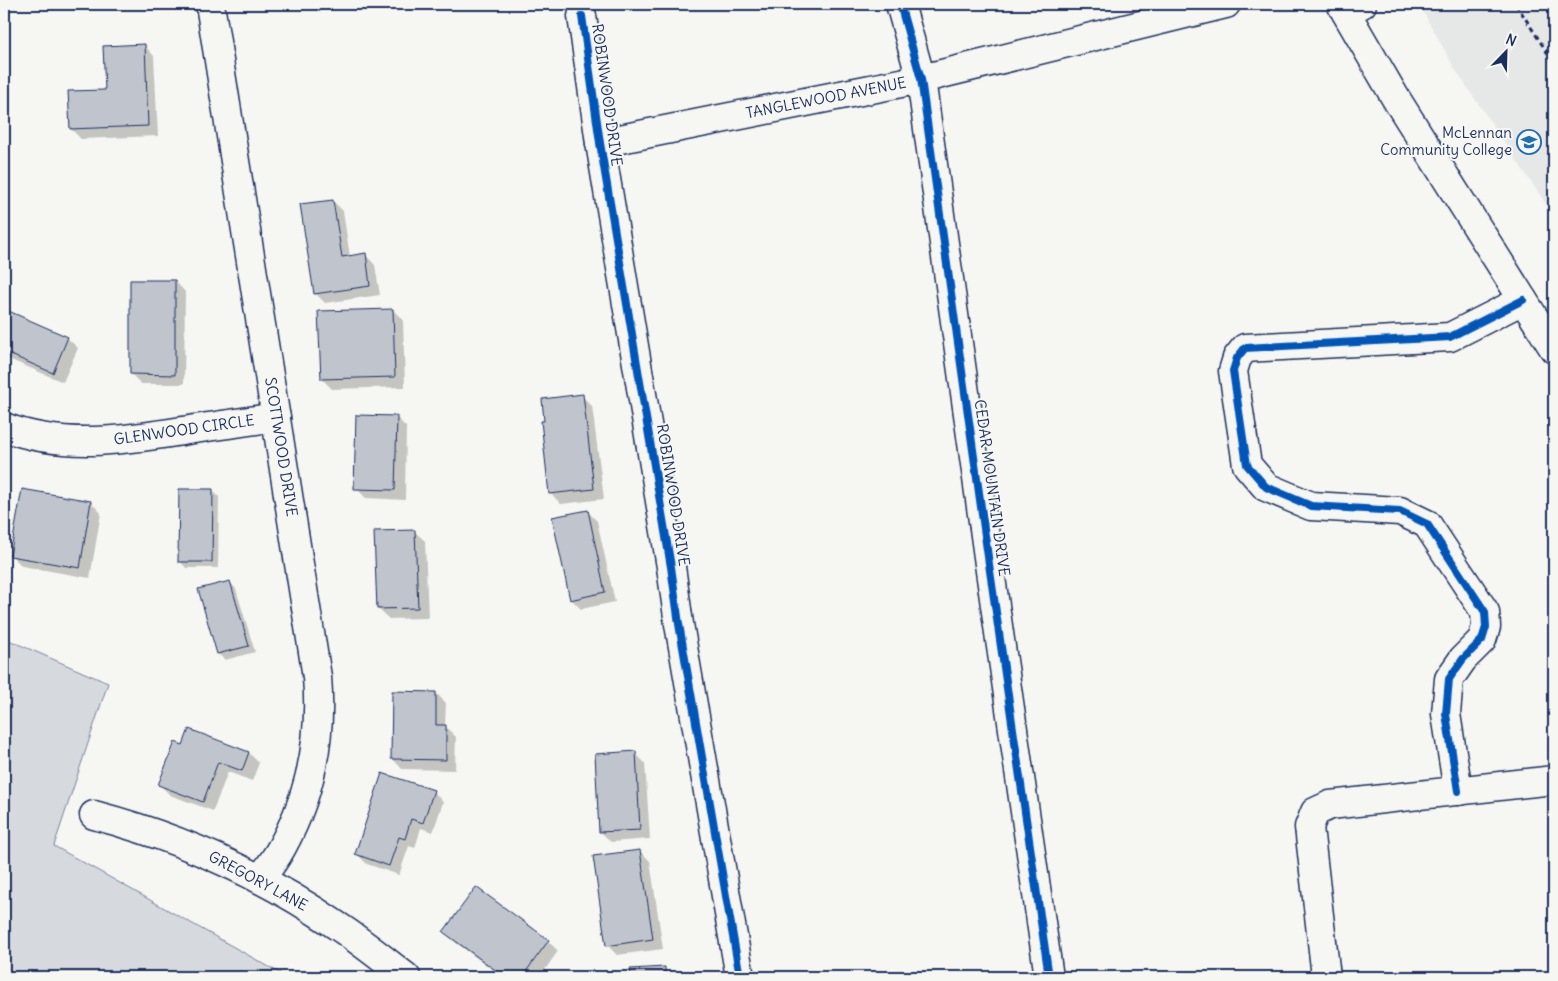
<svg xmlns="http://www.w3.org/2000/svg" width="1558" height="981" font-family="Delius,sans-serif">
	<rect width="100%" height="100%" fill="#f6f6f2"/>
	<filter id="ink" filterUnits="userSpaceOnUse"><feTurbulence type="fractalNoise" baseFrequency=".02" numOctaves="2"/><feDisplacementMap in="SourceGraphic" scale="10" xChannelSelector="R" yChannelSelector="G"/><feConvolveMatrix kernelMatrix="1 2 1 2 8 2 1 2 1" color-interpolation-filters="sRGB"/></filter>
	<g filter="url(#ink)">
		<polygon fill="#e6e7e7" points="1419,4 1554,4 1554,216 1455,69"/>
		<polygon fill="#d6d9dd" stroke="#78849e" points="4,638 108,683 54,846 287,977 4,977"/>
		<g fill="#0003">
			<polygon points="144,45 154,56 158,136 81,139 71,129 106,91"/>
			<polygon points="333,201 343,211 350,257 365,254 375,265 380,295 325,303 315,293"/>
			<polygon points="175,281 185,292 184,384 141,384 131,374"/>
			<polygon points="393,310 403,320 405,387 332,389 322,379"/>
			<polygon points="4,311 67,338 78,348 63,382 4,357"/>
			<polygon points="582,396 592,406 604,499 561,504 551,494 542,423"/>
			<polygon points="396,417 406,427 405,500 366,498 356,488"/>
			<polygon points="212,490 219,497 218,568 186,568 180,561"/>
			<polygon points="23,491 91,502 101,513 90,578 22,566 12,556"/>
			<polygon points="587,511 597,521 615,602 581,609 571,599"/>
			<polygon points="414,531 425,541 428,618 389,619 378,609"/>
			<polygon points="230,582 236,589 255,652 225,660 218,654"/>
			<polygon points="436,693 446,703 445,726 456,737 455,770 402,769 392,758"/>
			<polygon points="184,747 249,753 259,763 252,781 228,772 213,811 170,795 160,785"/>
			<polygon points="635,753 645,763 650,839 611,842 601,832"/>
			<polygon points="433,791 443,802 433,832 421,828 415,848 409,846 399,875 367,864 357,854"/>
			<polygon points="640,851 650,861 663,949 617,955 607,945"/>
			<polygon points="477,889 548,941 558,951 540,977 503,977 455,942 445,932"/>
			<polygon points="664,968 671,975 671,977 632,977 632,970"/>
		</g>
		<g fill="#c0c4cd" stroke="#1b2f5e">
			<polygon points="145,44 148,126 70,129 68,91 105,90 103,46"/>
			<polygon points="333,200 342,257 366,253 370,286 314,294 300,204"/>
			<polygon points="130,280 175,280 175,375 130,374"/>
			<polygon points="4,309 68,337 53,373 4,352"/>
			<polygon points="393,309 395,377 321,379 318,311"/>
			<polygon points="583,394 594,489 549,494 541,421 544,421 542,399"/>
			<polygon points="356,415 397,416 395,490 354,489"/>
			<polygon points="22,489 91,501 80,568 10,556"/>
			<polygon points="179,489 213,489 212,562 178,562"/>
			<polygon points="588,510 605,592 570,600 552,517"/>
			<polygon points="415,530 418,608 377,609 374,531"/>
			<polygon points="230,581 249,646 217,654 198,589"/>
			<polygon points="392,691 436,692 436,725 446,725 446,760 391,759"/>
			<polygon points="189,729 249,752 242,771 218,762 203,802 158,785 175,742 183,745"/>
			<polygon points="636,751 640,830 599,832 595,754"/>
			<polygon points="382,773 434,790 423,823 411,819 405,839 399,837 389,866 355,854"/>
			<polygon points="640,850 653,939 606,946 593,856"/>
			<polygon points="476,887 549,940 522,977 505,977 443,932"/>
			<polygon points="665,967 665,977 631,977 630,969"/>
		</g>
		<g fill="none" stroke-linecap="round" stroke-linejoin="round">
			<defs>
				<g id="minor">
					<path d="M 210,4 L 317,677 C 322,736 311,794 282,847 C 276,858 268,869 260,879"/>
					<polyline points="900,4 921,79 989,564 1049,977"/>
					<polyline points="1346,12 1362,4"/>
					<polyline points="582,16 600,143 671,567 679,624 740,977"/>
					<polyline points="600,143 921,79 1226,4"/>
					<path d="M 4,427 C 62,449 121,441 182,431 C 213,426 245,422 276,417"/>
					<polyline points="1458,791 1446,714 1449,679 1463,659 1482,640 1486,627 1485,612 1427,524 1400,511 1311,506 1266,487 1247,465 1233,371 1237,358 1245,348 1450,337 1523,300"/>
					<path d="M 94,815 C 181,838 265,876 339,927 C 362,942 384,960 406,977"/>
					<polyline points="1326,977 1309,827 1315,812 1330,805 1554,780"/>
				</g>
				<polyline id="primary" points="1341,4 1395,97 1554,349"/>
			</defs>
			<use href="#minor" stroke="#1b2f5e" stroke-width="31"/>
			<use href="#primary" stroke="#1b2f5e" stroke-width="31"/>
			<polyline stroke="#1b2f5e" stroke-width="3" stroke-dasharray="5 4" stroke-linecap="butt" points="1516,4 1554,63"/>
			<use href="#minor" stroke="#f6f6f2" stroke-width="28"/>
			<use href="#primary" stroke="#f6f6f2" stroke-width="28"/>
			<defs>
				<g id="cycleway">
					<polyline points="900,4 921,79 989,564 1049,977"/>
					<polyline points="582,16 600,143 671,567 679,624 740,977"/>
					<polyline points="1458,791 1446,714 1449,679 1463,659 1482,640 1486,627 1485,612 1427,524 1400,511 1311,506 1266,487 1247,465 1233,371 1237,358 1245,348 1450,337 1523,300"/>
				</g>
			</defs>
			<use href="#cycleway" stroke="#f6f6f2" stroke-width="11"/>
			<use href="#cycleway" stroke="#0057b8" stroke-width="8"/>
		</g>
	</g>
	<defs>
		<symbol id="university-ring" viewBox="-11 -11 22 22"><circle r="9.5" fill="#f6f6f2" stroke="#1f6fb2" stroke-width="1.5"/><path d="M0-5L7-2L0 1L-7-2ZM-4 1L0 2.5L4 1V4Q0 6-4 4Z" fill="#1f6fb2"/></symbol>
	</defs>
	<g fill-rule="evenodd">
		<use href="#university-ring" x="1515" y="128" width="28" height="28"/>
	</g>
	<g text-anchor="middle" stroke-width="4" stroke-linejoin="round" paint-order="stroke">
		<g font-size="15" fill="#1b2f5e" stroke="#f6f6f2">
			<text transform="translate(607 95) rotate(82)" y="5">ROBINWOOD DRIVE</text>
			<text transform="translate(826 98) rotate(-11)" y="5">TANGLEWOOD AVENUE</text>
			<text transform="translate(184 430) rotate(-8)" y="5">GLENWOOD CIRCLE</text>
			<text transform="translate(281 447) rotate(81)" y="5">SCOTTWOOD DRIVE</text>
			<text transform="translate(992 488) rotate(82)" y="5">CEDAR MOUNTAIN DRIVE</text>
			<text transform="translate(673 495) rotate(81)" y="5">ROBINWOOD DRIVE</text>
			<text transform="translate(258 881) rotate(28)" y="5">GREGORY LANE</text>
		</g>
		<g font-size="15" fill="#1b2f5e" stroke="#f6f6f2" text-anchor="end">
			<text x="1512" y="138">McLennan<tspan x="1512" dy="17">Community College</tspan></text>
		</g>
	</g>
	<rect width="1558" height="981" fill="none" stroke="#f6f6f2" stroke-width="20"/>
	<rect x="10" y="10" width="1538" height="961" fill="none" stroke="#1b2f5e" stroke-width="2" filter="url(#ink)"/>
	<g transform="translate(1506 52) rotate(23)" stroke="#f6f6f2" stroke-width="4" paint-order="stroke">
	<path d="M0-4L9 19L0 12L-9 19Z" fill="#1b2f5e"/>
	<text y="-8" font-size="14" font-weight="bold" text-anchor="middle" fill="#1b2f5e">N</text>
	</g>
</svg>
